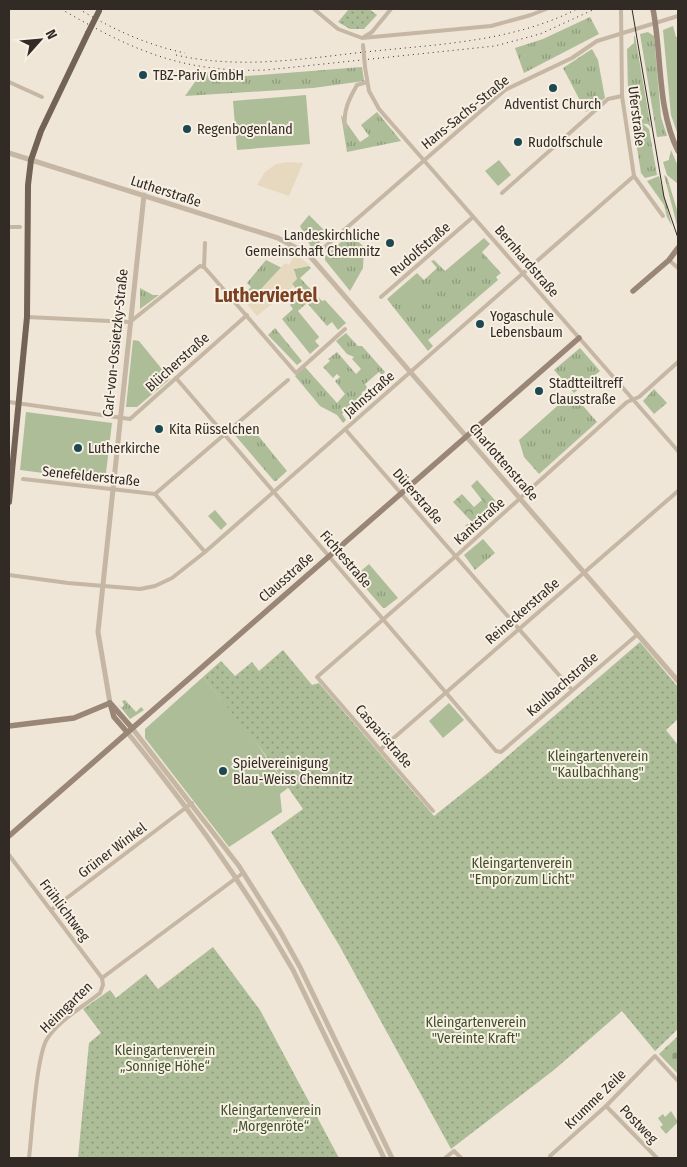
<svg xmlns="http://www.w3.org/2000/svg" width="687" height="1167" font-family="'Fira Sans Condensed',sans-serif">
	<defs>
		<pattern id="grass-tufts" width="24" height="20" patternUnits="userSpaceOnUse" patternTransform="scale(1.25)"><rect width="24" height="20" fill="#adbd98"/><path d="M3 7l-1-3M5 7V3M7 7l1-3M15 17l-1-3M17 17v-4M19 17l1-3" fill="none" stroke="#8d9a7c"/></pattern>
		<pattern id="forest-crowns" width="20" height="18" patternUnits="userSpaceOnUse" patternTransform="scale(1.25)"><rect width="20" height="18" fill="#adbd98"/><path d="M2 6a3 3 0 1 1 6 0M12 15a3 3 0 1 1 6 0" fill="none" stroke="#8d9a7c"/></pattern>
		<pattern id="cemetery-stones" width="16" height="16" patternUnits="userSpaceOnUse" patternTransform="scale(1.25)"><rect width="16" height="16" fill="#adbd98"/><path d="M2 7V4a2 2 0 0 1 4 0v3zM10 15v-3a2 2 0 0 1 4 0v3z" fill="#8d9a7c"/></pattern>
		<pattern id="garden-dots" width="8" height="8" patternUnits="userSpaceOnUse" patternTransform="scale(1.25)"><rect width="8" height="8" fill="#adbd98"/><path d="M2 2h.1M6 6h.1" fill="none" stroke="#8d9a7c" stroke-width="1.8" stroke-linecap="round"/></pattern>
	</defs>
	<rect width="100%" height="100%" fill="#efe6d7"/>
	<g fill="url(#grass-tufts)">
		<polygon points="590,17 599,34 524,73 515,48 543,39"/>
		<polygon points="648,32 654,36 661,117 667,136 657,137 640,34"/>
		<polygon points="634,36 635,36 651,128 648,124 632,123 628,91 627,49 634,43"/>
		<polygon points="592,49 598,60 605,98 586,112 563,68"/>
		<polygon points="362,67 364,81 313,88 185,96 202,72 247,76"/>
		<polygon points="377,112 401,141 347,152 341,115 360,142 369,136 361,125"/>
		<polygon points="633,123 642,123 649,129 657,175 645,178 641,173"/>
		<polygon points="671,150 678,166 678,184 667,175 663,162 669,160"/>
		<polygon points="664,175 667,177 678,213 678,229"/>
		<polygon points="659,176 672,226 667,217 664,205 647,181"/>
		<polygon points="309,215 329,235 312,249 300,226"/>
		<polygon points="350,234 364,247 363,268 350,291 325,260 325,256"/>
		<polygon points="484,238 490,244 482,252 501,273 496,277 498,280 428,340 433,346 428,351 387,299 417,273 424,280 437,268 431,261 434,260 445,271"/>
		<polygon points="266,260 282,268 247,304 241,297 251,287 247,283"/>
		<polygon points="309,266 311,268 300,278 322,301 325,300 346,323 338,330 332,322 327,326 307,303 298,311 319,337 315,341 319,346 310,354 282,319 293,309 290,305 301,294 292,284 294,269"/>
		<polygon points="140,288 153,295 159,295 140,309"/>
		<polygon points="275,328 302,361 297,365 268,335"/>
		<polygon points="346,333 358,346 362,346 385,372 382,375 379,372 365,384 368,389 362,392 361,398 342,414 346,420 343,423 337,415 320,406 295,376 305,367 337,403 345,394 335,381 340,377 337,374 333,378 323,367 330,361 328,359 337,352 356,374 361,369 352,359 354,357 347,354 336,341"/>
		<polygon points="580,348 600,371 574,393 554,370"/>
		<polygon points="654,389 667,403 654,414 643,401"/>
		<polygon points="572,393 597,422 539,474 524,457 519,440"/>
		<polygon points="243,426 247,431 252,428 287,471 276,481 274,481 234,434"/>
		<polygon points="215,510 227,524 221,530 208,516"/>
		<polygon points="483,539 495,553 475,570 464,555"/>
		<polygon points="369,564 398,598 385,608 383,608 355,576"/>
		<polygon points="125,700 136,712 141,707 144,710 130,719 118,704 122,708 124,705 122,701"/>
	</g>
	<polygon fill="url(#forest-crowns)" points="477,480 501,507 478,527 474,523 466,530 468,527 465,526 471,521 453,502 462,494 474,507 482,500 471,486"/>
	<polygon fill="url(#cemetery-stones)" points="678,1036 678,1074 659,1054"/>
	<g fill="#adbd98">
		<polygon points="673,26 676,37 678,37 678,135 671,115 663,30"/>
		<polygon points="306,95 310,144 237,150 233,101"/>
		<polygon points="499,160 511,175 498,186 485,171"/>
		<polygon points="411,283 414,284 417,299 422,300 419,307 410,310 406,308 400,295 404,286"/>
		<polygon points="307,323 319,337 308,347 298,335 298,331"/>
		<polygon points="133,340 139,341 170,379 137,407 126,407"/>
		<polygon points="26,412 112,423 105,481 20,470"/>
		<polygon points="203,677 252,737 288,788 280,794 282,812 229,847 145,738 145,729"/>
		<polygon points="449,703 464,720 443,738 429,721"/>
		<polygon points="671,1111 678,1122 666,1134 660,1127 663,1125 658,1118 663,1114 665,1117"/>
	</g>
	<g fill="url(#garden-dots)">
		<polygon points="349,9 369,9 377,15 364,29 350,29 338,22"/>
		<polygon points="640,642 678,687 678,719 666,730 678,745 678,1029 655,1051 622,1011 554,1070 451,1149 339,945 271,832 303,809 264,753 203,677 221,661 235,676 252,662 259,671 283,650 312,685 319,683 434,816 488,773"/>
		<polygon points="213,947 260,1010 339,1158 78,1158 89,1043 101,1033 83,1009 110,990 116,998 146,974 158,989"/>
	</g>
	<g fill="#e7d9bf">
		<polygon points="287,162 303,163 289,196 257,185 265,172 276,164"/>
		<polygon points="295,254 310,265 294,269 297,279 292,284 294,286 257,316 247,304 285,263 289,265"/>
	</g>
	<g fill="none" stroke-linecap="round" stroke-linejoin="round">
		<g stroke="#c6b7a4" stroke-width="4">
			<polyline points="314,9 338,29 362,38 491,26 531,15 546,9"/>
			<polyline points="621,9 622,96 634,176 663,216"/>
			<polyline points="364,37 372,32 391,9"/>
			<polyline points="365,67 369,91 379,109 678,451"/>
			<polyline points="9,82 42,97"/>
			<path d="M 345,127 C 343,111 349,99 357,85 L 367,82"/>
			<polyline points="502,193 608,99 622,96"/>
			<polyline points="9,227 20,227"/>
			<polyline points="312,258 505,90 572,58 597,41 678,16"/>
			<polyline points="669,260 678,268"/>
			<polyline points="204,267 205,243"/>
			<polyline points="381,297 473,217"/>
			<polyline points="27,317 130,322 200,266 204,267 212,276 296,373 345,329"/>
			<polyline points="176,378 496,751 501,752 638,634"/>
			<polyline points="9,402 130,419 247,315"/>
			<polyline points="345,429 572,690"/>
			<polyline points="23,479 155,494 288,380"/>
			<polyline points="155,494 205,552"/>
			<polyline points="9,575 68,583 140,589 155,586 172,578 205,552 634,176"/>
			<polyline points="381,749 678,491"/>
			<polyline points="433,811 317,677 456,556 627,402 639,397 678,362"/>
			<polyline points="9,855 102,978"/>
			<polyline points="51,910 192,803"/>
			<polyline points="102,978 243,873"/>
			<polyline points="606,1106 657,1158"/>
			<polyline points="550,1156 606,1106 655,1056 678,1081"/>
			<path d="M 29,1158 C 32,1134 36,1057 47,1039 C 59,1020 83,1007 100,993 L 103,985 L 102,978"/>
			<polyline points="445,1158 454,1151 461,1158"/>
		</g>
		<g stroke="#c6b7a4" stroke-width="5">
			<polyline points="9,153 278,238 309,255 678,681"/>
			<polyline points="110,703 98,632 144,195"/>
			<polyline points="132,728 239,866 280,931 300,967 392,1158"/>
			<path d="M 127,732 C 189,808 245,886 293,970 L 384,1158"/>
		</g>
		<g stroke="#998676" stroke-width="5.5">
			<path d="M 653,9 C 662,55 657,109 678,151"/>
			<polyline points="633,291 669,260 678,248"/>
			<polyline points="110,703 114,717 127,732"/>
			<polyline points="112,705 132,728"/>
			<polyline points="9,726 74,718 110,703"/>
			<polyline points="9,836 579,338"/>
		</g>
		<polyline stroke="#736357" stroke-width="6" points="9,502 27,317 28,185 31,160 41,131 88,33"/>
		<polyline stroke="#322a25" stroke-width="1" points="632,9 664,197 678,238"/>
		<g stroke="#322a25" stroke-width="1" stroke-dasharray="1 4" stroke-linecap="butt">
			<path d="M 61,9 C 132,50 182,73 266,70 L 495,46 L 540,34 L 595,9"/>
			<path d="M 79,9 C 112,29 147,45 185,53"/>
			<path d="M 176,55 C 241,70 308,58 374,51 C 443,44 514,41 577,9"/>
		</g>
		<polyline stroke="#c6b7a4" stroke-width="4" points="363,45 365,67"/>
		<polyline stroke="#736357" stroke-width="6" points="88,33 99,11"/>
	</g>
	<g fill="#1d4851" stroke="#f7f0e3" stroke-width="2">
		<circle cx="143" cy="75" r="5"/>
		<circle cx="553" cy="88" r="5"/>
		<circle cx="187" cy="129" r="5"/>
		<circle cx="518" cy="142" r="5"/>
		<circle cx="390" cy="243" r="5"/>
		<circle cx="480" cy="324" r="5"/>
		<circle cx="539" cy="391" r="5"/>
		<circle cx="159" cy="429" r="5"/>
		<circle cx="78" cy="448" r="5"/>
		<circle cx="223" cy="771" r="5"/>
	</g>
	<g text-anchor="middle" stroke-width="4" stroke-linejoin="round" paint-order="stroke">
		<g font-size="14" fill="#322a25" stroke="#f7f0e3" text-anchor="start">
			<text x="153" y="80">TBZ-Pariv GmbH</text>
			<text x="553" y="109" text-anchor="middle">Adventist Church</text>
			<text x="197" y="134">Regenbogenland</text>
			<text x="528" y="147">Rudolfschule</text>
			<text x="380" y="240" text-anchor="end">Landeskirchliche<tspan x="380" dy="16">Gemeinschaft Chemnitz</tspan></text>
			<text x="490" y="321">Yogaschule<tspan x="490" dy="16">Lebensbaum</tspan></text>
			<text x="549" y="388">Stadtteiltreff<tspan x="549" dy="16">Clausstraße</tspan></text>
			<text x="169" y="434">Kita Rüsselchen</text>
			<text x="88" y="453">Lutherkirche</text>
			<text x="233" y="768">Spielvereinigung<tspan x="233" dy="16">Blau-Weiss Chemnitz</tspan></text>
		</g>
		<g font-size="14" fill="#322a25" stroke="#f7f0e3">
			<text transform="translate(465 112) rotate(-39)" y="5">Hans-Sachs-Straße</text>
			<text transform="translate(637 116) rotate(83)" y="5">Uferstraße</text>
			<text transform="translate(166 191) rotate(18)" y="5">Lutherstraße</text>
			<text transform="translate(420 249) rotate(-41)" y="5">Rudolfstraße</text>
			<text transform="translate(527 261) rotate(49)" y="5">Bernhardstraße</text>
			<text transform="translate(115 343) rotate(-84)" y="5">Carl-von-Ossietzky-Straße</text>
			<text transform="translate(177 362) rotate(-42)" y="5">Blücherstraße</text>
			<text transform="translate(369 394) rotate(-41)" y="5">Jahnstraße</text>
			<text transform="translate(504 462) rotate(49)" y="5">Charlottenstraße</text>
			<text transform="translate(91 476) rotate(6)" y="5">Senefelderstraße</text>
			<text transform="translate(418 496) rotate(49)" y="5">Dürerstraße</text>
			<text transform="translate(479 521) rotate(-42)" y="5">Kantstraße</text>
			<text transform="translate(346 559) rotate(49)" y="5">Fichtestraße</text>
			<text transform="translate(286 577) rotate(-41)" y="5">Clausstraße</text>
			<text transform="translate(522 611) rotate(-41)" y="5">Reineckerstraße</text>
			<text transform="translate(562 684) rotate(-41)" y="5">Kaulbachstraße</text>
			<text transform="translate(384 736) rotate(49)" y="5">Casparistraße</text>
			<text transform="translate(112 850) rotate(-37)" y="5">Grüner Winkel</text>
			<text transform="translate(65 910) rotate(53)" y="5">Frühlichtweg</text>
			<text transform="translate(66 1007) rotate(-44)" y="5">Heimgarten</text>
			<text transform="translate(595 1099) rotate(-44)" y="5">Krumme Zeile</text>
			<text transform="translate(639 1124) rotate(46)" y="5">Postweg</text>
		</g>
		<g font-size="14" fill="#3e4f2a" stroke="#f7f0e3">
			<text x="598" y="761">Kleingartenverein<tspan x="598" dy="16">"Kaulbachhang"</tspan></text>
			<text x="522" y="868">Kleingartenverein<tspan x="522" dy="16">"Empor zum Licht"</tspan></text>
			<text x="476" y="1027">Kleingartenverein<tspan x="476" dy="16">"Vereinte Kraft"</tspan></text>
			<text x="165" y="1055">Kleingartenverein<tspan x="165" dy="16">„Sonnige Höhe“</tspan></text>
			<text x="271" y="1115">Kleingartenverein<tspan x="271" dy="16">„Morgenröte“</tspan></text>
		</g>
		<g font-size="19" font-weight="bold" fill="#7c4123" stroke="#f7f0e3">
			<text x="266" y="302">Lutherviertel</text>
		</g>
	</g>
	<rect width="687" height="1167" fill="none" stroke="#322a25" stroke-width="20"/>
	<g transform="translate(40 40) rotate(63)" stroke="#f7f0e3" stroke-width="4" paint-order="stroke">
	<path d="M0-4L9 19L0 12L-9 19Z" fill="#322a25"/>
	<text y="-8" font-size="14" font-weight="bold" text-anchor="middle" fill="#322a25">N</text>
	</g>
</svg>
